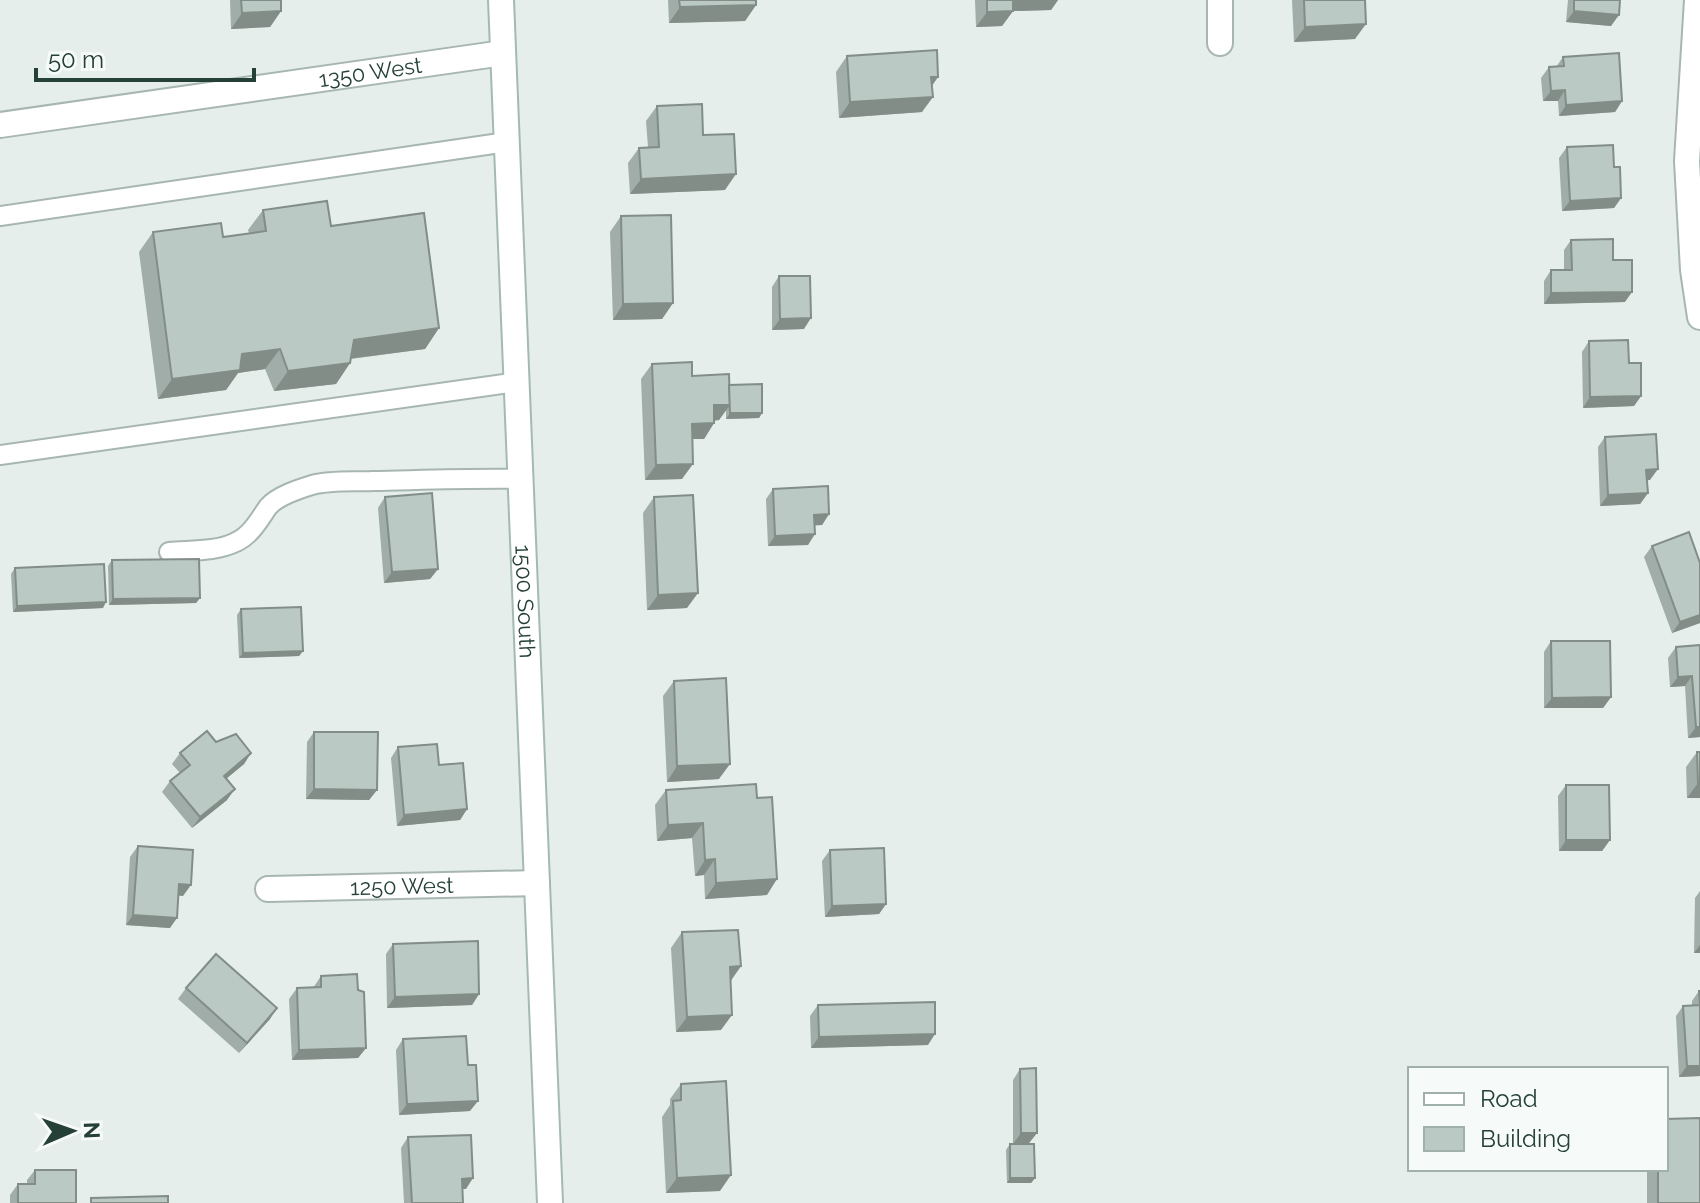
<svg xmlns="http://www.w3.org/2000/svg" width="1700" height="1203" font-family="Raleway,sans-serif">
	<rect width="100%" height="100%" fill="#e5eeea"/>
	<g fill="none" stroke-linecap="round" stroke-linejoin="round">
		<defs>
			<g id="lane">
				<polyline points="0,216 507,142"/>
				<polyline points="0,455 517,382"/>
				<path d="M 169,552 C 190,550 216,552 236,542 C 251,535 259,520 268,507 C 277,496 299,489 312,485 C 332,480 353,482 373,481 C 422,480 471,478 521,479"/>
			</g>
			<g id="street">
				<polyline points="1220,0 1220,43"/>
				<polyline points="1697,0 1687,161 1693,270 1700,317"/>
				<path id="s1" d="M 0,125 L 503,53"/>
				<path id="s2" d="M 268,889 L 537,883"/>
			</g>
			<g id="secondary">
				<path id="s3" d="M 501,0 L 550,1203"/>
			</g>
		</defs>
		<use href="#lane" stroke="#a7b6b1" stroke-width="22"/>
		<use href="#street" stroke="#a7b6b1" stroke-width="28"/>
		<use href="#secondary" stroke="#a4bab1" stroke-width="28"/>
		<use href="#lane" stroke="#fff" stroke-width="18"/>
		<use href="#street" stroke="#fff" stroke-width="24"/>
		<use href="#secondary" stroke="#fff" stroke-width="24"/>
	</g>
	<g fill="#a0ada8">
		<polygon points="230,0 281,0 281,11 270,27 231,29"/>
		<polygon points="668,0 756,0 756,5 745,21 669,23"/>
		<polygon points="975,0 1058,0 1051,10 1013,11 1002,26 976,27"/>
		<polygon points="1292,0 1365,0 1355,39 1294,42"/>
		<polygon points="1568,0 1620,0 1611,26 1566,22"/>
		<polygon points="847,56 938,77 932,86 922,112 839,118 836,72"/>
		<polygon points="1563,57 1622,101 1615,112 1559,116 1558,101 1543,101 1541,78 1549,67 1556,67"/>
		<polygon points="657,106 703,135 725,190 630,194 628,163 639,148 648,147 646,121"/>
		<polygon points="1567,147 1621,198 1614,208 1562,211 1559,158"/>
		<polygon points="263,210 331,226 439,328 425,349 351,359 350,363 336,384 274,391 265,369 238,373 226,390 158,399 139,252 153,232 223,237 249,233 248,230"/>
		<polygon points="621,216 673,303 662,319 613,320 610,232"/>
		<polygon points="1571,240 1613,260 1625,302 1544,304 1544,281 1551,270 1564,270 1564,250"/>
		<polygon points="779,276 804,329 772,330 772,287"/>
		<polygon points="1589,341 1629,363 1641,396 1634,406 1583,408 1582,352"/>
		<polygon points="652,364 729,385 762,413 759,418 726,419 726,410 719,420 714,421 714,423 704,439 692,439 682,479 645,480 641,379"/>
		<polygon points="1605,437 1650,480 1647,480 1648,493 1640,504 1600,506 1598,447"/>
		<polygon points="773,489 829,514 822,525 815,525 808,545 768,546 766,499"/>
		<polygon points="385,497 438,569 430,579 384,583 378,508"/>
		<polygon points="654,497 687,608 647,610 643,513"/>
		<polygon points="1652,546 1700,623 1672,633 1644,557"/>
		<polygon points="112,560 200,598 196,603 109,605 108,566"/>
		<polygon points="15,568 103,608 13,612 11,574"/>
		<polygon points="241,609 303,651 299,656 239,658 237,615"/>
		<polygon points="1551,641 1611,697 1603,708 1544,708 1544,652"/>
		<polygon points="1700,645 1700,737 1688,738 1685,686 1670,687 1668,658 1676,647"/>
		<polygon points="674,681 719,779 667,782 663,696"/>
		<polygon points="314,732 377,790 369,800 306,799 307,742"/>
		<polygon points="216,742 251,753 244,764 226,779 227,800 192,828 162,792 170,781 180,773 172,764 180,753"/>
		<polygon points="398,747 467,809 460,820 397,826 391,758"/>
		<polygon points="1697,752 1700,752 1700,798 1687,798 1686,767"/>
		<polygon points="756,784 767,895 705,899 704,875 695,876 692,838 657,841 655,805 666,790"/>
		<polygon points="1566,785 1610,840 1602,851 1559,851 1558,796"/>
		<polygon points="138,846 183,896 178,895 170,928 126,925 130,857"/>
		<polygon points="830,850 886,904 879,914 825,917 822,861"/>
		<polygon points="1700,891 1700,953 1694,953 1695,898"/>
		<polygon points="682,932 741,966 730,981 721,1030 676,1032 671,948"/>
		<polygon points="393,944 479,994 472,1005 387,1008 386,954"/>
		<polygon points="321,976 358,990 366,1048 358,1058 292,1060 289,999 297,988 313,988"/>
		<polygon points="186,988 270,1019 239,1053 178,999"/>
		<polygon points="1699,991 1700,991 1700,1076 1679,1077 1676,1016 1683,1006 1692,1005 1692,1001"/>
		<polygon points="818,1005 928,1045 811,1048 810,1016"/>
		<polygon points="403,1039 470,1111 399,1115 396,1050"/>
		<polygon points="1020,1069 1037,1133 1029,1143 1013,1144 1013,1080"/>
		<polygon points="681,1084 720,1191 666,1193 662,1117 670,1105 670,1099"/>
		<polygon points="408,1137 466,1189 462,1189 463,1203 404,1203 401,1148"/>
		<polygon points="1010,1144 1035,1178 1031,1183 1007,1183 1006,1150"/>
		<polygon points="1647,1169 1666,1169 1700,1203 1647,1203"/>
		<polygon points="35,1170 76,1203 10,1203 10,1195 18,1184 27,1184 27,1180"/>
	</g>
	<g fill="#828d88">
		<polygon points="1010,0 1058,0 1051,10 1013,11 1002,26 976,27 987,12"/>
		<polygon points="756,5 745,21 669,23 680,7"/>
		<polygon points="281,11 270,27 231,29 242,13"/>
		<polygon points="1574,11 1619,15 1611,26 1566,22"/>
		<polygon points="1366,24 1355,39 1294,42 1305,27"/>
		<polygon points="931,77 938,77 927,92"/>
		<polygon points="1565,90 1558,101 1543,101 1551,91"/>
		<polygon points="933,97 922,112 839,118 850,102"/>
		<polygon points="1622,101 1615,112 1559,116 1566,105"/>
		<polygon points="736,174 725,190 630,194 641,179"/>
		<polygon points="1621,198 1614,208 1562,211 1570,201"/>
		<polygon points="1632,292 1625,302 1544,304 1551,293"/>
		<polygon points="673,303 662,319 613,320 623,304"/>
		<polygon points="811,318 804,329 772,330 780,319"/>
		<polygon points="439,328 425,349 339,360 354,340"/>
		<polygon points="280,349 265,369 238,373 226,390 158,399 172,379 242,354"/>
		<polygon points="350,363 336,384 274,391 288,371"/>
		<polygon points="1641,396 1634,406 1583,408 1590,397"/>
		<polygon points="714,405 730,405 719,420 703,421"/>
		<polygon points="730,413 762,413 759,418 726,419"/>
		<polygon points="714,423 704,439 681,439 692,424"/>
		<polygon points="693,464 682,479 645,480 656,465"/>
		<polygon points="1658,469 1650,480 1639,481 1646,470"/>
		<polygon points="1648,493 1640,504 1600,506 1608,495"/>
		<polygon points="829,514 822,525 807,526 814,515"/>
		<polygon points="815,534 808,545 768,546 775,536"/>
		<polygon points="438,569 430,579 384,583 392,572"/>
		<polygon points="698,593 687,608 647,610 658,595"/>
		<polygon points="200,598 196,603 109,605 113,599"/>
		<polygon points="106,602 103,608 13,612 17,606"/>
		<polygon points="1700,615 1700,623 1672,633 1680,622"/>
		<polygon points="303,651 299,656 239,658 243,653"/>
		<polygon points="1692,676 1685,686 1670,687 1678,677"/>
		<polygon points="1611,697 1603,708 1544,708 1552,698"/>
		<polygon points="1696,727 1700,727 1700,737 1688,738"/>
		<polygon points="251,753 244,764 216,787 224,776"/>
		<polygon points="730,764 719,779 667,782 677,766"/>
		<polygon points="1698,783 1700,783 1700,798 1687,798"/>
		<polygon points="235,789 227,800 192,828 200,817"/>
		<polygon points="314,789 377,790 369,800 306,799"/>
		<polygon points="467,809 460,820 397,826 404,815"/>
		<polygon points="703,823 692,838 657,841 668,825"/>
		<polygon points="1566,840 1610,840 1602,851 1559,851"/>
		<polygon points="715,859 704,875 695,876 705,860"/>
		<polygon points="777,879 767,895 705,899 716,883"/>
		<polygon points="179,884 191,885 183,896 172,895"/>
		<polygon points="886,904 879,914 825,917 832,906"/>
		<polygon points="133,915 177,918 170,928 126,925"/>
		<polygon points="1700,945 1700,953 1694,953"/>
		<polygon points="741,966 730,982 730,967"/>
		<polygon points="479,994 472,1005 387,1008 395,997"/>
		<polygon points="277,1008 270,1019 239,1053 247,1043"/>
		<polygon points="732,1015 721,1030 676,1032 687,1017"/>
		<polygon points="935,1034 928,1045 811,1048 819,1037"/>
		<polygon points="366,1048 358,1058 292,1060 299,1050"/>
		<polygon points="1687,1066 1700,1066 1700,1076 1679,1077"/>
		<polygon points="478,1101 470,1111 399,1115 407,1104"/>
		<polygon points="1021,1133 1037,1133 1029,1143 1013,1144"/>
		<polygon points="731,1175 720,1191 666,1193 677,1178"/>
		<polygon points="473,1178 466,1189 454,1189 462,1179"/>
		<polygon points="1010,1178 1035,1178 1031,1183 1007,1183"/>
	</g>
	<g fill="#bac9c3" stroke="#828d88" stroke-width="2">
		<polygon points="241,0 281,0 281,11 242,13"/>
		<polygon points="679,0 756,0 756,5 680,7"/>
		<polygon points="987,0 1013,0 1013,11 987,12"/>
		<polygon points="1304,0 1365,0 1366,24 1305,27"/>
		<polygon points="1574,0 1620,0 1619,15 1574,11"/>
		<polygon points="937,50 938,77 931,77 933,97 850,102 847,56"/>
		<polygon points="1619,53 1622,101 1566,105 1565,90 1551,91 1549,67 1564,66 1563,57"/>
		<polygon points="702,104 703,135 734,134 736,174 641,179 639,148 659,147 657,106"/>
		<polygon points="1613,145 1614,167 1620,167 1621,198 1570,201 1567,147"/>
		<polygon points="327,201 331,226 424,213 439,328 354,340 350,363 288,371 280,349 242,354 240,370 172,379 153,232 221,223 223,237 266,231 263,210"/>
		<polygon points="671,215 673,303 623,304 621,216"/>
		<polygon points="1613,239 1613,260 1632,260 1632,292 1551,293 1551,270 1572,270 1571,240"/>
		<polygon points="779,276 810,276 811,318 780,319"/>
		<polygon points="1628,340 1629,363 1641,363 1641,396 1590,397 1589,341"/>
		<polygon points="692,362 692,376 729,374 730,405 714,405 714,423 692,424 693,464 656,465 652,364"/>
		<polygon points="762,384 762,413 730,413 729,385"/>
		<polygon points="1656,434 1658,469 1646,470 1648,493 1608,495 1605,437"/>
		<polygon points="828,486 829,514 814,515 815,534 775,536 773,489"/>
		<polygon points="432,493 438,569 392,572 385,497"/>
		<polygon points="693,495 698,593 658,595 654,497"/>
		<polygon points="1689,532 1700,563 1700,615 1680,622 1652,546"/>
		<polygon points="199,559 200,598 113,599 112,560"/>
		<polygon points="104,564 106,602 17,606 15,568"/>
		<polygon points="301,607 303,651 243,653 241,609"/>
		<polygon points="1551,641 1610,641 1611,697 1552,698"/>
		<polygon points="1700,645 1700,727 1696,727 1692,676 1678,677 1676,647"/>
		<polygon points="726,678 730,764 677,766 674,681"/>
		<polygon points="207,731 216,742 236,734 251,753 224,776 235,789 200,817 170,781 190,765 180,753"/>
		<polygon points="314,732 378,732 377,790 314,789"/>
		<polygon points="437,744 439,765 463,763 467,809 404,815 398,747"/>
		<polygon points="1697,752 1700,752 1700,783 1698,783"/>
		<polygon points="756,784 757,798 772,797 777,879 716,883 715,859 705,860 703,823 668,825 666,790"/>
		<polygon points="1566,785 1609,785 1610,840 1566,840"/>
		<polygon points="138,846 193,850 191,885 179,884 177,918 133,915"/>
		<polygon points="884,848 886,904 832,906 830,850"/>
		<polygon points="738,930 741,966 730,967 732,1015 687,1017 682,932"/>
		<polygon points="478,941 479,994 395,997 393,944"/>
		<polygon points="216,954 277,1008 247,1043 186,988"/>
		<polygon points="357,974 358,990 364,992 366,1048 299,1050 297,988 321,987 321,976"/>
		<polygon points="1699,991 1700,991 1700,1066 1687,1066 1683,1006 1700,1005"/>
		<polygon points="935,1002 935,1034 819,1037 818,1005"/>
		<polygon points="466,1036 468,1065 476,1065 478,1101 407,1104 403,1039"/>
		<polygon points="1036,1068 1037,1133 1021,1133 1020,1069"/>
		<polygon points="726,1081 731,1175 677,1178 673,1101 681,1100 681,1084"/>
		<polygon points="1700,1118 1700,1203 1658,1203 1658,1169 1666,1169 1666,1119"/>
		<polygon points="471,1135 473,1178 462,1179 463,1203 412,1203 408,1137"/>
		<polygon points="1010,1144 1034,1144 1035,1178 1010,1178"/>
		<polygon points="35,1170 76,1170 76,1203 18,1203 18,1184 35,1184"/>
		<polygon points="168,1196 168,1203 91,1203 91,1198"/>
	</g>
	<g text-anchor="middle" stroke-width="6" stroke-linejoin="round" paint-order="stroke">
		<g font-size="22" fill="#244037" stroke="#f6faf8">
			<text dy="8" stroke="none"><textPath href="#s1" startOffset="374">1350 West</textPath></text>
			<text dy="8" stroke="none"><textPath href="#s3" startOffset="602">1500 South</textPath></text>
			<text dy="8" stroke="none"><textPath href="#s2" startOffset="134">1250 West</textPath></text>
		</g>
	</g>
	<rect x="1408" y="1067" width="260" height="104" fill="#f6faf8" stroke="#a2b0ab" stroke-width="2"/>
	<rect x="1424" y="1093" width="40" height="12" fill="#ffffff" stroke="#a2b0ab" stroke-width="2"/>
	<text x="1480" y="1107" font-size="24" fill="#244037">Road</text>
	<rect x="1424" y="1127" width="40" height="24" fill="#bac9c3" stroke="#a2b0ab" stroke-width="2"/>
	<text x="1480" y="1147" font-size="24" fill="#244037">Building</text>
	<g transform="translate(72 1131) rotate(88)" stroke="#f6faf8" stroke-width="6" paint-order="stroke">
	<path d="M0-6L14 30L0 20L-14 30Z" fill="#244037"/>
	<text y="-12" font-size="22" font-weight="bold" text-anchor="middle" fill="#244037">N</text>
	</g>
	<path d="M36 68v12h218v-12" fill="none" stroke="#244037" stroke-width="4"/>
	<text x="48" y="68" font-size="24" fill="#244037" stroke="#f6faf8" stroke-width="6" paint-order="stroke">50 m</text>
</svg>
